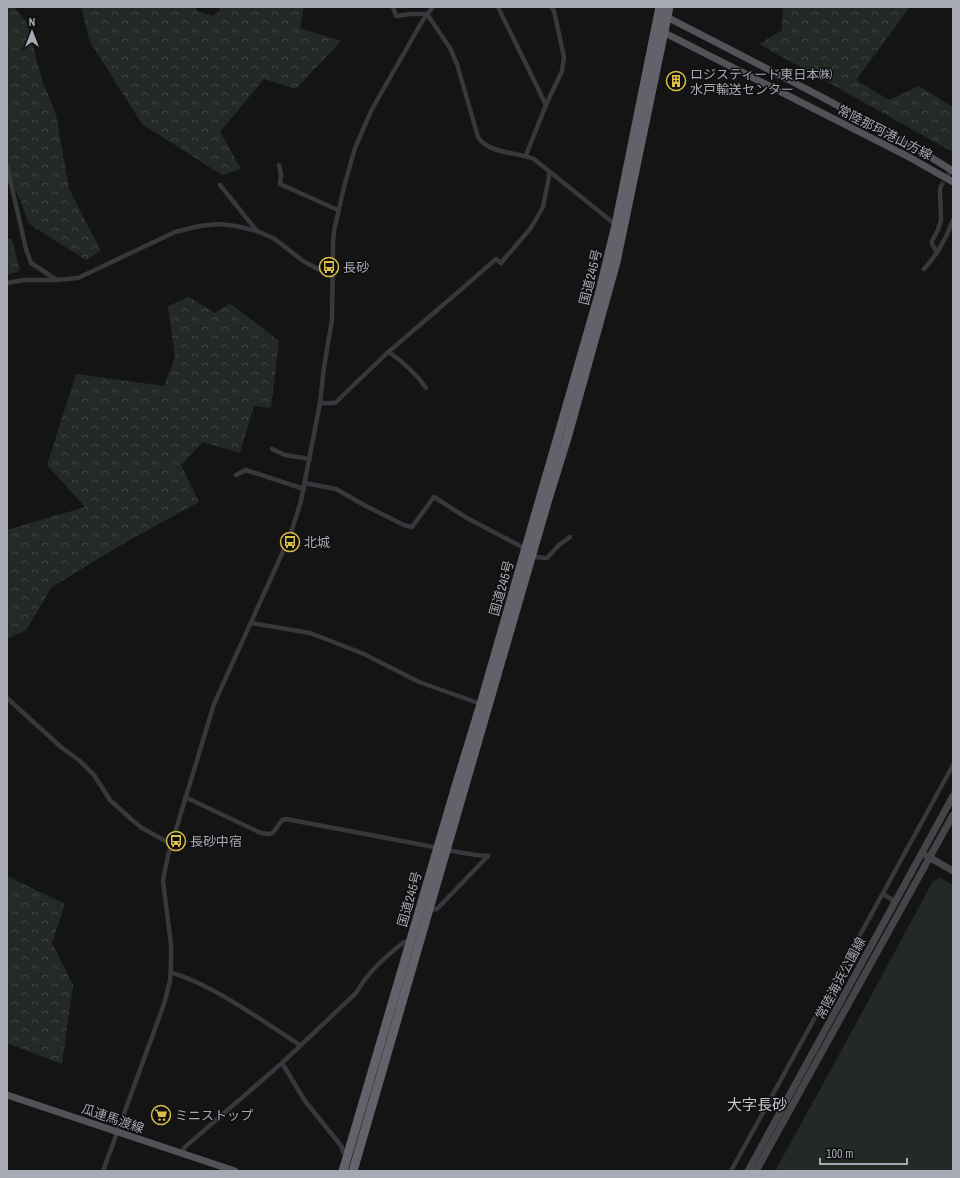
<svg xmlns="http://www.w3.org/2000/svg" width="960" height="1178" font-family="'Archivo Narrow','Noto Sans JP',sans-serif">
	<defs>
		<pattern id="forest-crowns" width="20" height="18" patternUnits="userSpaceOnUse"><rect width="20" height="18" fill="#232924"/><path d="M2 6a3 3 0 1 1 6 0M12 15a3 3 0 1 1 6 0" fill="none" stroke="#404541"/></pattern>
	</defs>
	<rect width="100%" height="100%" fill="#141415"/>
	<g fill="url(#forest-crowns)">
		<polygon points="7,7 14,7 27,23 42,80 56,114 69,189 101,251 86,260 29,224 17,192 7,183"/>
		<polygon points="81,7 196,7 197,11 212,16 219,12 220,7 304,7 300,28 341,41 296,89 264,79 220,132 241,169 222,175 142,124 90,42"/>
		<polygon points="783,7 910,7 856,80 889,100 919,86 953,107 953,152 759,44 782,30"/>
		<polygon points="7,239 12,239 20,271 7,275"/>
		<polygon points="189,297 215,313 230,303 279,341 271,408 254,406 240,453 203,442 181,465 199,502 126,542 52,587 26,630 7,639 7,530 85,507 47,465 76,374 164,386 175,357 168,306"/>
		<polygon points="7,876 65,904 52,943 73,985 62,1064 7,1043"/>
	</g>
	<polygon fill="#232924" points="941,878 953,885 953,1171 775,1171 840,1053 933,881"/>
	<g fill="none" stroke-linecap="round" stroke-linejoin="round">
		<polyline stroke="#313235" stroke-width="4.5" stroke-dasharray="4.5 2" stroke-linecap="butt" points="941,186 952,169"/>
		<g stroke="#37373c" stroke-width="4.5">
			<path d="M 393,7 L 396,16 L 410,14 L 427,14 L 450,48 L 457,64 L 478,137 C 480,139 482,143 485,144 C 495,153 520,153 534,159 L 616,225"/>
			<polyline points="498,7 546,105 526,155"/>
			<polyline points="546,105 562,71 564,57 554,11 551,7"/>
			<polyline points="279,165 281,175 280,184 338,210"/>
			<polyline points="7,166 26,249 31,263 57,280 78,278 175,232 199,226 219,224 236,226 257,231 275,239 303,261 333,277"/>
			<polyline points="220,185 257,231"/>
			<polyline points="937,253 932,244 932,241 938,230 941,220 940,190 941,186"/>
			<path d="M 924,269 C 938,254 946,239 953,220"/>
			<polyline points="7,283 24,280 57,280"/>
			<path d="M 389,352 C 403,362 416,373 426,388"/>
			<polyline points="320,403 335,403 386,354 450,299 496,259 501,263 530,229 535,221 543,207 549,177 549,172"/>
			<polyline points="272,449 285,455 310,459"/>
			<polyline points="236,475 246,470 304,489"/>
			<polyline points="305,483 336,489 364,505 404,525 412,527 434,497 467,518 526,549"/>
			<polyline points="531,554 536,557 547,558 559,545 570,537"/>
			<polyline points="251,623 310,633 331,641 364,654 419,682 481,704"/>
			<polyline points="7,698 61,747 80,761 94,775 110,800 131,819 142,828 171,844"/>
			<polyline points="185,797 261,833 268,834 273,833 282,820 286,819 439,848"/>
			<polyline points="446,850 476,855 488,856"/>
			<polyline points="883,894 894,901"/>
			<polyline points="429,910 437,909 488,856"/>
			<path d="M 171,973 C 187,976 202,985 216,992 C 245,1008 272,1027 300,1045"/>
			<polyline points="282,1063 305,1101 342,1147 343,1152"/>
			<path d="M 181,1153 L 185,1147 L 282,1063 L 356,993 C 368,972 385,957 404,942 L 410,942"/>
			<polyline points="103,1171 164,1004 170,981 171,964 171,945 164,889 163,880 168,856 214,704 290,536 301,501 320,403 324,367 332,320 333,243 334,231 344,187 355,148 372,109 423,20 433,7"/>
			<polyline points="731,1171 953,765"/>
		</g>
		<g stroke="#444449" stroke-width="7">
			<polyline points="927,856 953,871"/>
			<path d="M 748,1171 C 817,1046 884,920 953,796"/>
			<polyline points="756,1171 953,815"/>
		</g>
		<g stroke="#525258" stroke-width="7">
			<polyline points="663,15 818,95 914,147 953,171"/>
			<polyline points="659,30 909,157 953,182"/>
			<polyline points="7,1095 235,1171"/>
		</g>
		<g stroke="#62636a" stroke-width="9">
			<polyline points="343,1171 456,786 481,704 600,291 616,225 660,7"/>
			<polyline points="353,1171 548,499 567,438 616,262 669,7"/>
		</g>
	</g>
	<defs>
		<symbol id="building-ring" viewBox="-11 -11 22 22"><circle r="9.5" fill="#0f0f10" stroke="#dabe47" stroke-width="1.5"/><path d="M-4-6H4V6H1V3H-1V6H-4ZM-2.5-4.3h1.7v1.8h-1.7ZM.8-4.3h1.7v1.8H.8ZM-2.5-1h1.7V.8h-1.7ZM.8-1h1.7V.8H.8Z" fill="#dabe47"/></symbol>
		<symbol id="bus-ring" viewBox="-11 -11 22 22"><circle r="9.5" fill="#0f0f10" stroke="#dabe47" stroke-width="1.5"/><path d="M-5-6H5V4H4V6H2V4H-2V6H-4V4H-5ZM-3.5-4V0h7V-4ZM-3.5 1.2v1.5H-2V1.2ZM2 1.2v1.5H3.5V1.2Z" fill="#dabe47"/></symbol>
		<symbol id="supermarket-ring" viewBox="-11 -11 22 22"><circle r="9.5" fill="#0f0f10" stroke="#dabe47" stroke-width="1.5"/><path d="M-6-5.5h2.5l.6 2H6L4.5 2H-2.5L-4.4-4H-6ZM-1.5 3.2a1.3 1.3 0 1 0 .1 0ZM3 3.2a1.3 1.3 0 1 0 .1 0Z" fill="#dabe47"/></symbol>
	</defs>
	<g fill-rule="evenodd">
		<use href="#building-ring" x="665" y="70" width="22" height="22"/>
		<use href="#bus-ring" x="318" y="256" width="22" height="22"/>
		<use href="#bus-ring" x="279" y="531" width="22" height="22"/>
		<use href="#bus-ring" x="165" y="830" width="22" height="22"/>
		<use href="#supermarket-ring" x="150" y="1104" width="22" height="22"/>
	</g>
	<g text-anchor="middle" stroke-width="3" stroke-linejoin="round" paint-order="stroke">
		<g font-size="13" fill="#a7a9b4" stroke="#0f0f10" text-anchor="start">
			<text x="690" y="79">ロジスティード東日本㈱<tspan x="690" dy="15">水戸輸送センター</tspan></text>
			<text x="343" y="272">長砂</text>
			<text x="304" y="547">北城</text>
			<text x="190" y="846">長砂中宿</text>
			<text x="175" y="1120">ミニストップ</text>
		</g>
		<g font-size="13" fill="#a7a9b4" stroke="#0f0f10">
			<text transform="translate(885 132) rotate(27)" y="5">常陸那珂港山方線</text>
			<text transform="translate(590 277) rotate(-76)" y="5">国道245号</text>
			<text transform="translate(501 588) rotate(-74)" y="5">国道245号</text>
			<text transform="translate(409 899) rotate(-74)" y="5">国道245号</text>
			<text transform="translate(840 978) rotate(-62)" y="5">常陸海浜公園線</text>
			<text transform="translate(113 1118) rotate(19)" y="5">瓜連馬渡線</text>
		</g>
		<g font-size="15" fill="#c8c9d0" stroke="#0f0f10">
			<text x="757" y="1110">大字長砂</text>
		</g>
	</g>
	<rect width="960" height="1178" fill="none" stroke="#a7a9b4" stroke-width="16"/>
	<g transform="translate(32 32)" stroke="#0f0f10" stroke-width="3" paint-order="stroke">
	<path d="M0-3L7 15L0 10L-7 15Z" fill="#a7a9b4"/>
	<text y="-6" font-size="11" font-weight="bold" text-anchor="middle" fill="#a7a9b4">N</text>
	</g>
	<path d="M820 1158v6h87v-6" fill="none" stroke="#a7a9b4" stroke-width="2"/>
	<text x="826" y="1158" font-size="12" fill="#a7a9b4" stroke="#0f0f10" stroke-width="3" paint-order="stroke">100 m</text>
</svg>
